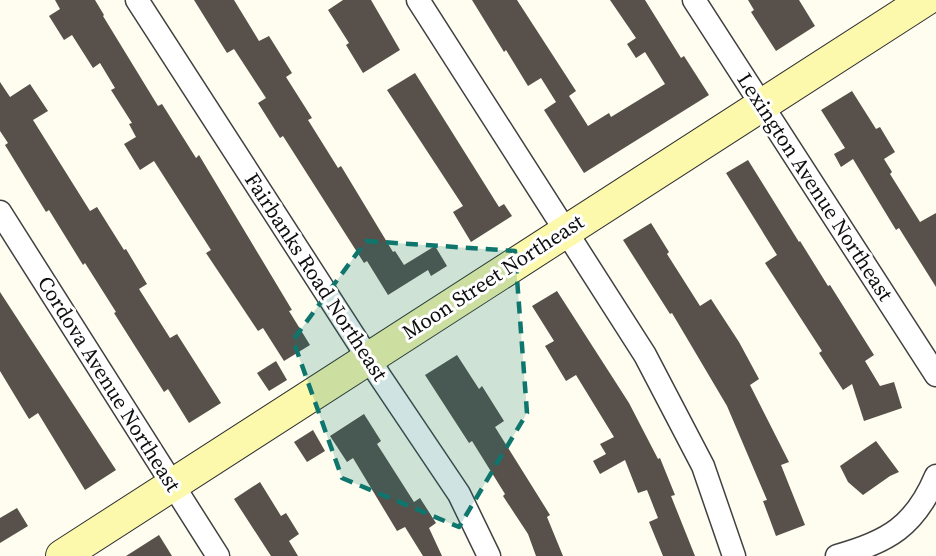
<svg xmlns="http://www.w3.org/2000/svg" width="936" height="556" font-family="'Source Serif 4',serif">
	<rect width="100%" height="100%" fill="#fefdf0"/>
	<g fill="#57504b">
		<polygon points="55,0 95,0 104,15 103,16 158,106 162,104 196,158 199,155 292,310 289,311 310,345 284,361 263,328 258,331 206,253 211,250 154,161 140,170 124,144 136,137 129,124 132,123 111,90 115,88 100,63 93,68 72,35 64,40 49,16 60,9"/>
		<polygon points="194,0 234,0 259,41 269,36 292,73 286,77 312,118 308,120 338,168 341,166 393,252 395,251 404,265 435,246 447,266 431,276 428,270 388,295 367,261 364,263 283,136 280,138 258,103 266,98 234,49 227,53"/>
		<polygon points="343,0 371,0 400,50 363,73 346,45 349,43 328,10"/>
		<polygon points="472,0 517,0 576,91 569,96 588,126 609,113 611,117 665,84 645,52 636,58 627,44 636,38 610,0 645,0 681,58 684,56 709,95 584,173 544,110 556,102 541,78 528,86 506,50 504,52"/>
		<polygon points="748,0 799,0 815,26 776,51 751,12 754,10"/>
		<polygon points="415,73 499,207 504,204 512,216 471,242 453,212 463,206 387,90"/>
		<polygon points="0,82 10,97 30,84 48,111 33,120 90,211 97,207 124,250 126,249 147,284 139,289 170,338 177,334 221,403 189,423 168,389 164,392 114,313 116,312 85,263 83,265 49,210 46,212 5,145 8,143 0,131"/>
		<polygon points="852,91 876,129 880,127 895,152 884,159 892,172 890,174 920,222 936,213 936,287 899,228 896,230 853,159 841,167 834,154 845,148 821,110"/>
		<polygon points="748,160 799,242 800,241 828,286 830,285 874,355 865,361 880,386 894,382 902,408 864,421 852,384 843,390 819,353 822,351 765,263 777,255 726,173"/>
		<polygon points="651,223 669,252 667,254 700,306 711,299 739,342 759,379 750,385 789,462 781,465 805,525 776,536 763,501 767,500 727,406 672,313 670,314 623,240"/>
		<polygon points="557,291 629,403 658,459 660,458 675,495 671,496 695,556 663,556 649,522 658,518 647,490 638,493 625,460 600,474 593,461 606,454 600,444 614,437 576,375 566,381 545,346 554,341 532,306"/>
		<polygon points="0,292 116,470 85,490 38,413 29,419 0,371"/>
		<polygon points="457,355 479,389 482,386 504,421 495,427 550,515 547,517 563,556 536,556 528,534 503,496 505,494 472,441 469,443 425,375"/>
		<polygon points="276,361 287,380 269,391 257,373"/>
		<polygon points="364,414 381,441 377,444 414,502 420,498 436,523 429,528 442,556 423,556 405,527 397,531 353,458 347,462 330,436"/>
		<polygon points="313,430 325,451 307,462 294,442"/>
		<polygon points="876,441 899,472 890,476 863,495 848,482 840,466"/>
		<polygon points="260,482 281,516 286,513 299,534 289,541 298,556 271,556 234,499"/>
		<polygon points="17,508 28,526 0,543 0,518"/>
		<polygon points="159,535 172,556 126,556"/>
	</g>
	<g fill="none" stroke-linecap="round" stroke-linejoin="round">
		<defs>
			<g id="street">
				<polyline points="137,0 381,378 459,494 489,556"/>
				<polyline points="418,0 645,355 703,466 734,556"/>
				<polyline points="694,0 936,375"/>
				<polyline points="0,212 218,556"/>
				<path d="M 837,556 C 888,542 915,526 936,476"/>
			</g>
			<polyline id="secondary" points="62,556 925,0"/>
		</defs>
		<use href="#street" stroke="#414141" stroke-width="25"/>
		<use href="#secondary" stroke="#303030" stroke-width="34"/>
		<use href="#street" stroke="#fff" stroke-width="22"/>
		<use href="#secondary" stroke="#fcf9ad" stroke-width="32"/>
	</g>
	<path fill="#0f766e" fill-opacity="0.2" stroke="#0f766e" stroke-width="4.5" stroke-dasharray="12 8" stroke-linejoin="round" d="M 366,241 L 515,251 L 527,413 L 459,527 L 342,478 L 293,340 Z"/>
	<g text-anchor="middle" stroke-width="6" stroke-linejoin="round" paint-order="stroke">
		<g font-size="21" fill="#0e0e0e" stroke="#fff">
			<text transform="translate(815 187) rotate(57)" y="7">Lexington Avenue Northeast</text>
			<text transform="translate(316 277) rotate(57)" y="7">Fairbanks Road Northeast</text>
			<text transform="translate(493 277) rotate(-33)" y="7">Moon Street Northeast</text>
			<text transform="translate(109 384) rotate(58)" y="7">Cordova Avenue Northeast</text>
		</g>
	</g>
</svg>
